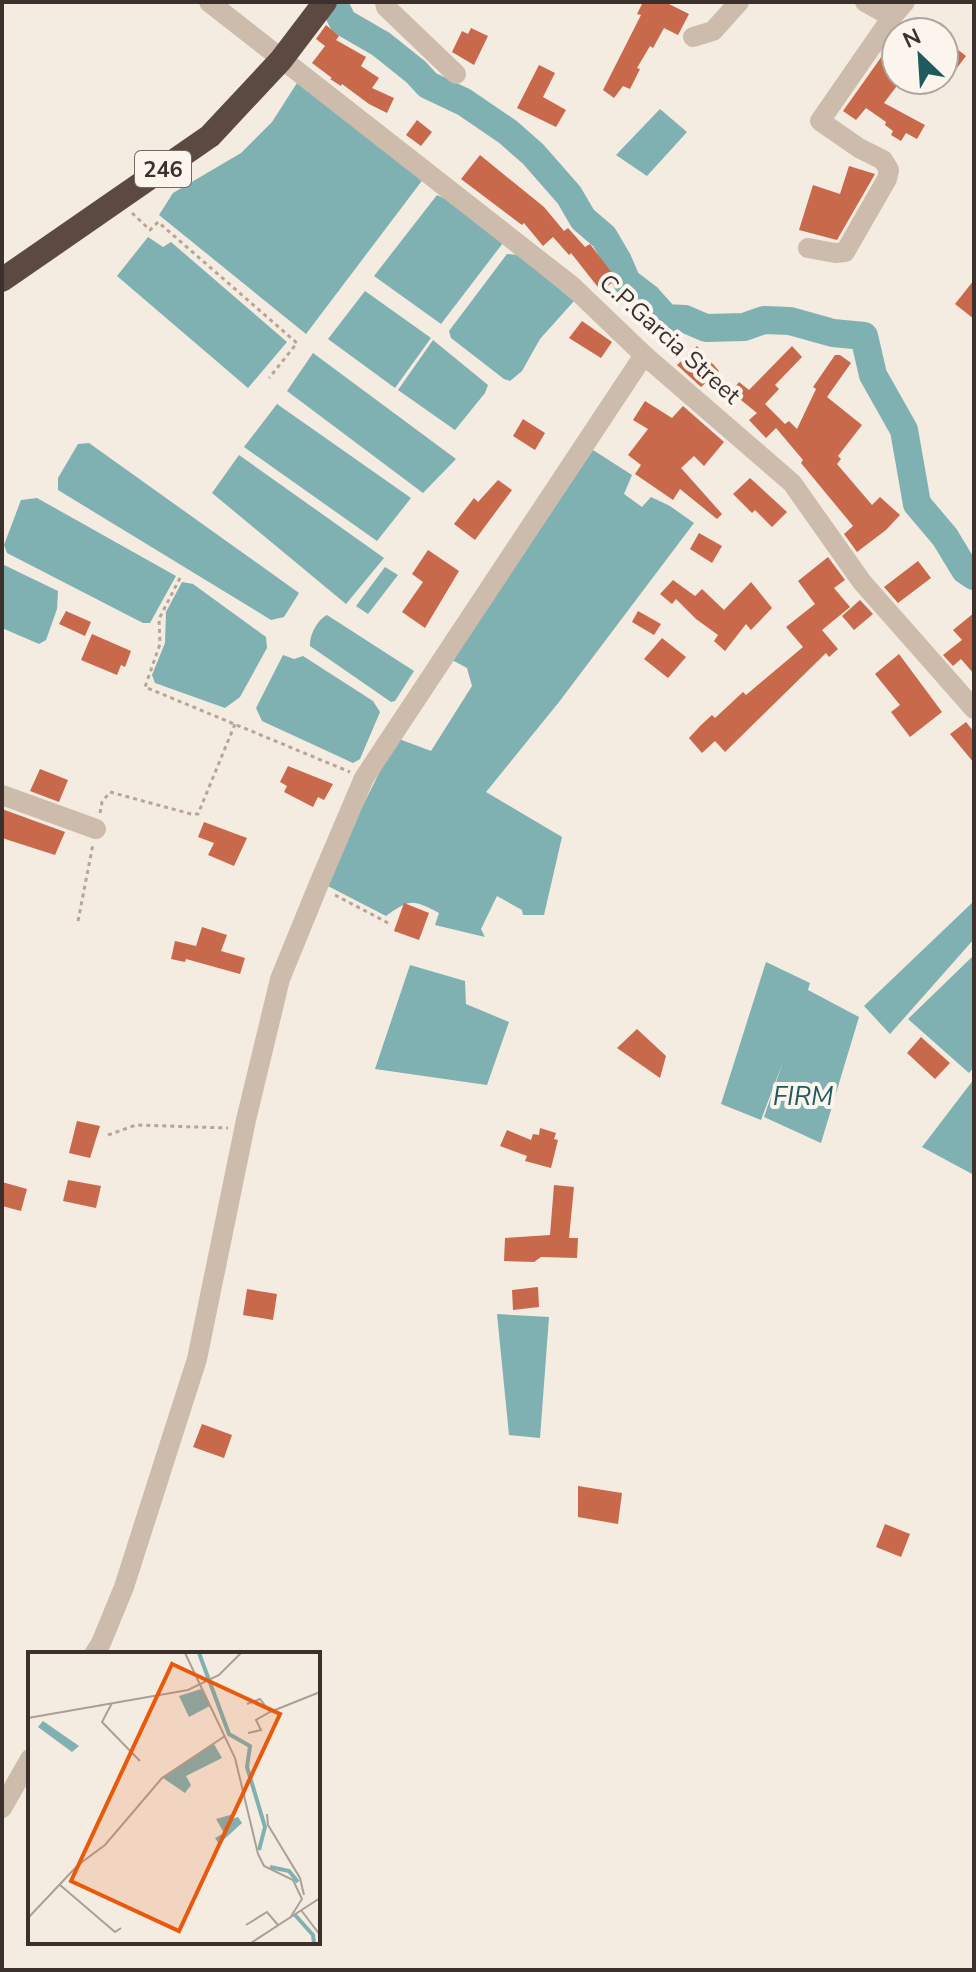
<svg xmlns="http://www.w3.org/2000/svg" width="976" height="1972" font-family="'Nunito Sans',sans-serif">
	<rect width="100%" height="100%" fill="#f4ebe1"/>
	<g fill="#7fb0b2">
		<polygon points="297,83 424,178 306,334 159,215 173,193 241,153 272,122"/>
		<polygon points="660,109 687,132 647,176 616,155"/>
		<polygon points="437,195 454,203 506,239 441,324 374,276"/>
		<polygon points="148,237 163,247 171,242 287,342 248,388 117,276"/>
		<polygon points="507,254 518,255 574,301 540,339 522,371 510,381 504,379 451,338 449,331"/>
		<polygon points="365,291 431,338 395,388 328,339"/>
		<polygon points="433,340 488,385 485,393 455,430 398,390"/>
		<polygon points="313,353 456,459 423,493 287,391"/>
		<polygon points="277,404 411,498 377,541 244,447"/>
		<polygon points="89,443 299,593 284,617 271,620 58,490 58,478 78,444"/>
		<path d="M 593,450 L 632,475 L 624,494 L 642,507 L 651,497 L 670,506 L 694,523 L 559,702 L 486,792 L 562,837 L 544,915 L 523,915 L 522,910 L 497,896 L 481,929 L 485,937 L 435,925 L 439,913 C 413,900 411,898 386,916 L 324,884 L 388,755 L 399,739 L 431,751 L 472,686 L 467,668 L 452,660 Z"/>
		<polygon points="239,455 384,558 346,604 212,493"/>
		<polygon points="37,498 176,576 150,623 143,623 7,553 4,545 21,500"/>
		<polygon points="2,564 58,591 57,609 46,640 39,644 2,628"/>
		<polygon points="385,567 398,575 368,614 356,606"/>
		<polygon points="182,582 193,584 266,637 267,648 240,697 225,708 155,683 152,675 165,643 166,612"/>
		<path d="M 327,615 L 414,671 L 395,701 L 391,702 L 310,646 C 309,635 318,619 327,615 Z"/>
		<polygon points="283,655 294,659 303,656 373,701 380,712 360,759 353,763 262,721 256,708"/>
		<polygon points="974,901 974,939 890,1034 864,1006"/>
		<polygon points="974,955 974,1067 969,1073 908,1019"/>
		<polygon points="766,962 810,983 808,990 859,1017 821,1143 764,1117 783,1062 761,1120 721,1104"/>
		<polygon points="410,965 465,981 466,1004 509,1022 487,1085 375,1069"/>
		<polygon points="974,1079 974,1175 922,1147"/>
		<polygon points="497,1314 549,1317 540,1438 509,1435"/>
	</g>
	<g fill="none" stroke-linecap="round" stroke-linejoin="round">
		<polyline stroke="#7fb0b2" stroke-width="28" points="333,2 343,22 381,44 416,72 428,85 464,102 508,132 533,154 569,195 583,219 604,237 618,261 627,282 648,298 666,318 685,319 706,328 744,327 764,320 790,321 833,333 864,336 873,375 904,430 917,504 945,537 965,570 974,576"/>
	</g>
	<g fill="#c8694b">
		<polygon points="643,2 665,2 689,14 678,35 664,28 653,48 650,46 637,68 640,69 630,89 623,86 614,98 603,90 641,15 637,14"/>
		<polygon points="326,25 339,36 336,40 366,57 361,66 379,78 372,88 394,98 387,113 369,104 342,84 341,86 330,79 332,78 312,63 325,46 316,39"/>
		<polygon points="471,28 488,36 474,65 452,52 462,31 468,34"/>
		<polygon points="944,39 966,56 944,85"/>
		<polygon points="887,49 896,56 896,87 884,103 925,125 917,139 906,133 901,141 891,135 893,131 885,125 886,122 866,108 856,120 843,111"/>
		<polygon points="539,65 555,73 543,97 566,110 556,127 517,108"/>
		<polygon points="417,120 432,132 421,146 406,135"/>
		<polygon points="480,155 544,207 564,231 568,228 585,247 590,244 612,273 608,276 613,282 601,291 571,253 569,255 553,237 543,246 524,223 522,225 461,179"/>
		<polygon points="849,166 875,174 837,240 799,230 813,185 840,194"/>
		<polygon points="974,280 974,319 955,304"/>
		<polygon points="582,321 612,342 601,358 569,338"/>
		<polygon points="697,346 719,371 701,387 677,365"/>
		<polygon points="792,346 802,357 775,385 779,389 765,404 785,424 789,421 797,429 816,389 813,387 835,355 840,355 851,363 827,397 862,425 838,456 841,459 837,464 872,505 880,497 900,515 886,530 857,552 844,534 853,526 801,463 803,460 776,428 766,438 749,420 757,413 731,392 739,382 749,390"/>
		<polygon points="645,401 672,418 683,406 724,442 704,466 694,456 681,468 722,514 717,519 680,489 673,500 635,474 641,465 628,455 648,429 633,420"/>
		<polygon points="523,419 545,433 535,450 513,436"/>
		<polygon points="750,478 787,512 772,527 755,510 752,513 733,494"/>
		<polygon points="498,480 512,490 475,540 454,524 474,498 478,502"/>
		<polygon points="699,533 722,546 712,563 690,549"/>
		<polygon points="428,550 459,571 425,628 402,612 423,582 412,574"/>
		<polygon points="828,557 845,580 834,588 850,607 822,630 838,649 829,657 826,653 725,752 715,741 702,753 689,738 701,725 712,715 715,718 743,692 746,695 803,647 786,627 815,604 798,581"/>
		<polygon points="918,561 931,578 898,603 884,587"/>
		<polygon points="673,580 695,596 702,589 724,610 751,582 772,608 751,630 746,624 725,651 714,641 718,635 696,619 676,599 672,604 660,594"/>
		<polygon points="860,600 873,614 854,630 842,616"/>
		<polygon points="66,611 91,622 85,636 59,624"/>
		<polygon points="638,611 661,624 654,635 632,622"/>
		<polygon points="974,613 974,674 961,659 953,666 943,655 962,640 953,630"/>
		<polygon points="92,634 131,651 125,667 121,665 117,675 81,660"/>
		<polygon points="662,638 686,657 668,678 644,659"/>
		<polygon points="899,654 942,712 910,737 891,712 900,705 875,674"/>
		<polygon points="966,722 974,732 974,763 950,734"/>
		<polygon points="288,766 333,784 324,800 318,797 313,807 284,792 287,786 280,782"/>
		<polygon points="40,769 68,780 59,802 30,791"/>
		<polygon points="2,809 65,832 55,855 2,838"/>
		<polygon points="204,822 247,838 234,866 208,855 214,843 198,837"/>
		<polygon points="404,903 429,913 419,940 394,931"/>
		<polygon points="202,927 227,935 221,951 245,958 240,974 186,959 185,962 171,959 175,941 196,946"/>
		<polygon points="637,1029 666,1056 660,1078 617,1048"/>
		<polygon points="921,1037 950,1063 935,1079 907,1053"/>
		<polygon points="77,1121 100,1126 90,1158 69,1153"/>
		<polygon points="540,1128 556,1133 554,1139 558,1140 551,1168 525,1161 527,1156 500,1146 507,1130 531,1140 533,1134 539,1135"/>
		<polygon points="68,1180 101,1186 96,1208 63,1201"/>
		<polygon points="2,1182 27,1189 21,1211 2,1206"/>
		<polygon points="554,1185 574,1187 569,1238 578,1238 577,1258 541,1257 534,1262 504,1261 505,1238 550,1235"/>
		<polygon points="538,1287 539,1307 513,1310 512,1290"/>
		<polygon points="247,1289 277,1294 273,1320 243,1315"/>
		<polygon points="202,1424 232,1435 224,1458 193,1447"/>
		<polygon points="578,1486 622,1493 618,1524 578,1517"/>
		<polygon points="885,1524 910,1534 901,1557 876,1547"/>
	</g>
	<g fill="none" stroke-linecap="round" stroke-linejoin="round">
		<g stroke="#b9a596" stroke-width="3" stroke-dasharray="4 4" stroke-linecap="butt">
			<polyline points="132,213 150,230 158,222 297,343 269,378"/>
			<polyline points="180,578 159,619 160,644 145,687 350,772"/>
			<polyline points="100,813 102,802 110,792 191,814 198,814 235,724"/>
			<polyline points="335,895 390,924"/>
			<polyline points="78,921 93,844"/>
			<polyline points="108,1135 136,1125 228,1128"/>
		</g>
		<g stroke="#cdbbac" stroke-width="20">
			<polyline points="209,2 572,286 644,355 792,483 862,582 974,709"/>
			<polyline points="385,2 386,7 456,74"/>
			<polyline points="865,2 892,17"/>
			<polyline points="693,37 713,31 739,2"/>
			<polyline points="808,248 835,253 845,252 887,179 889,170 883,160 859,148 820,121 892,17 905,2"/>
			<polyline points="2,795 96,829"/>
			<polyline points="94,1654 101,1643 124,1587 197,1359 246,1120 280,979 318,886 364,778 644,355"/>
			<polyline points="2,1808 30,1759"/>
		</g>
		<polyline stroke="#5c4a42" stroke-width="24" points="2,280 210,136 281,60 325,2"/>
	</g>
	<g text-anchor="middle" stroke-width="8" stroke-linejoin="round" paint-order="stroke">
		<rect fill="#fbf5ee" stroke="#756b66" stroke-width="2" x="135" y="151" width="56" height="36" rx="6"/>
		<g font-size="22" font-weight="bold" fill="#3b302b">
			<text x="163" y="177">246</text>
		</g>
		<g font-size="24" fill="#3b302b" stroke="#fbf5ee">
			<text transform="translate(670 339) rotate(42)" y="8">C.P.Garcia Street</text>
		</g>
		<g font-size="26" font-style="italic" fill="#1f5a5e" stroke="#fbf5ee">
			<text x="803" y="1105">FIRM</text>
		</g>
	</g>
	<g transform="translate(28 1652)">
		<rect width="292" height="292" fill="#f4ebe1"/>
		<path d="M 173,37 L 182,54 L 161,65 L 151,44 ZM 15,69 L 51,94 L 44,100 L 10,75 ZM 186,92 L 194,106 L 158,124 L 163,133 L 157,141 L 135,126 ZM 209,161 L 200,168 L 210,165 L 214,171 L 191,192 L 187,186 L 196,181 L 188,167 Z" fill="#7fb0b2"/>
		<path fill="none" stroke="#7fb0b2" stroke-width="4" d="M 171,1 L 201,82 L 222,94 L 219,115 L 237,175 L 231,198M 242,215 L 261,219 L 270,230M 267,263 L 285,283 L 286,291"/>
		<path fill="none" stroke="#aaa098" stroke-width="2" d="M 157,1 L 207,106 L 230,202 L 236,214 L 265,228 L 274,247 L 262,266M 84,51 L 74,70 L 112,109M 219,52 L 232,47 L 242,60M 0,66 L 160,38 L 191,23 L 213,1M 220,81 L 233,78 L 228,68 L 242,60 L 292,40M 239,162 L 240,173 L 272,226 L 276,243M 32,233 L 87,280 L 93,276M 273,258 L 292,283M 0,266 L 50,213 L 77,193 L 134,126 L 197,84M 218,273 L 239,260 L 250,273M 223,291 L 292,246"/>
		<path fill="#e8590c" fill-opacity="0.15" stroke="#e8590c" stroke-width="4" d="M 144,12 L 252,62 L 151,279 L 43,229 Z"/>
		<rect width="292" height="292" fill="none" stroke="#3b302b" stroke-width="4"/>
	</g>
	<rect width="976" height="1972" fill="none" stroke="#3b302b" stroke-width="8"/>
	<g transform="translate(920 56) rotate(335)"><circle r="38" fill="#fbf5ee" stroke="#aea6a0" stroke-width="2"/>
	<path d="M0-6L14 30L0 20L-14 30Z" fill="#1f5a5e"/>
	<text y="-12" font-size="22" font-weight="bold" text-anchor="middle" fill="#3b302b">N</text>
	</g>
</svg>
